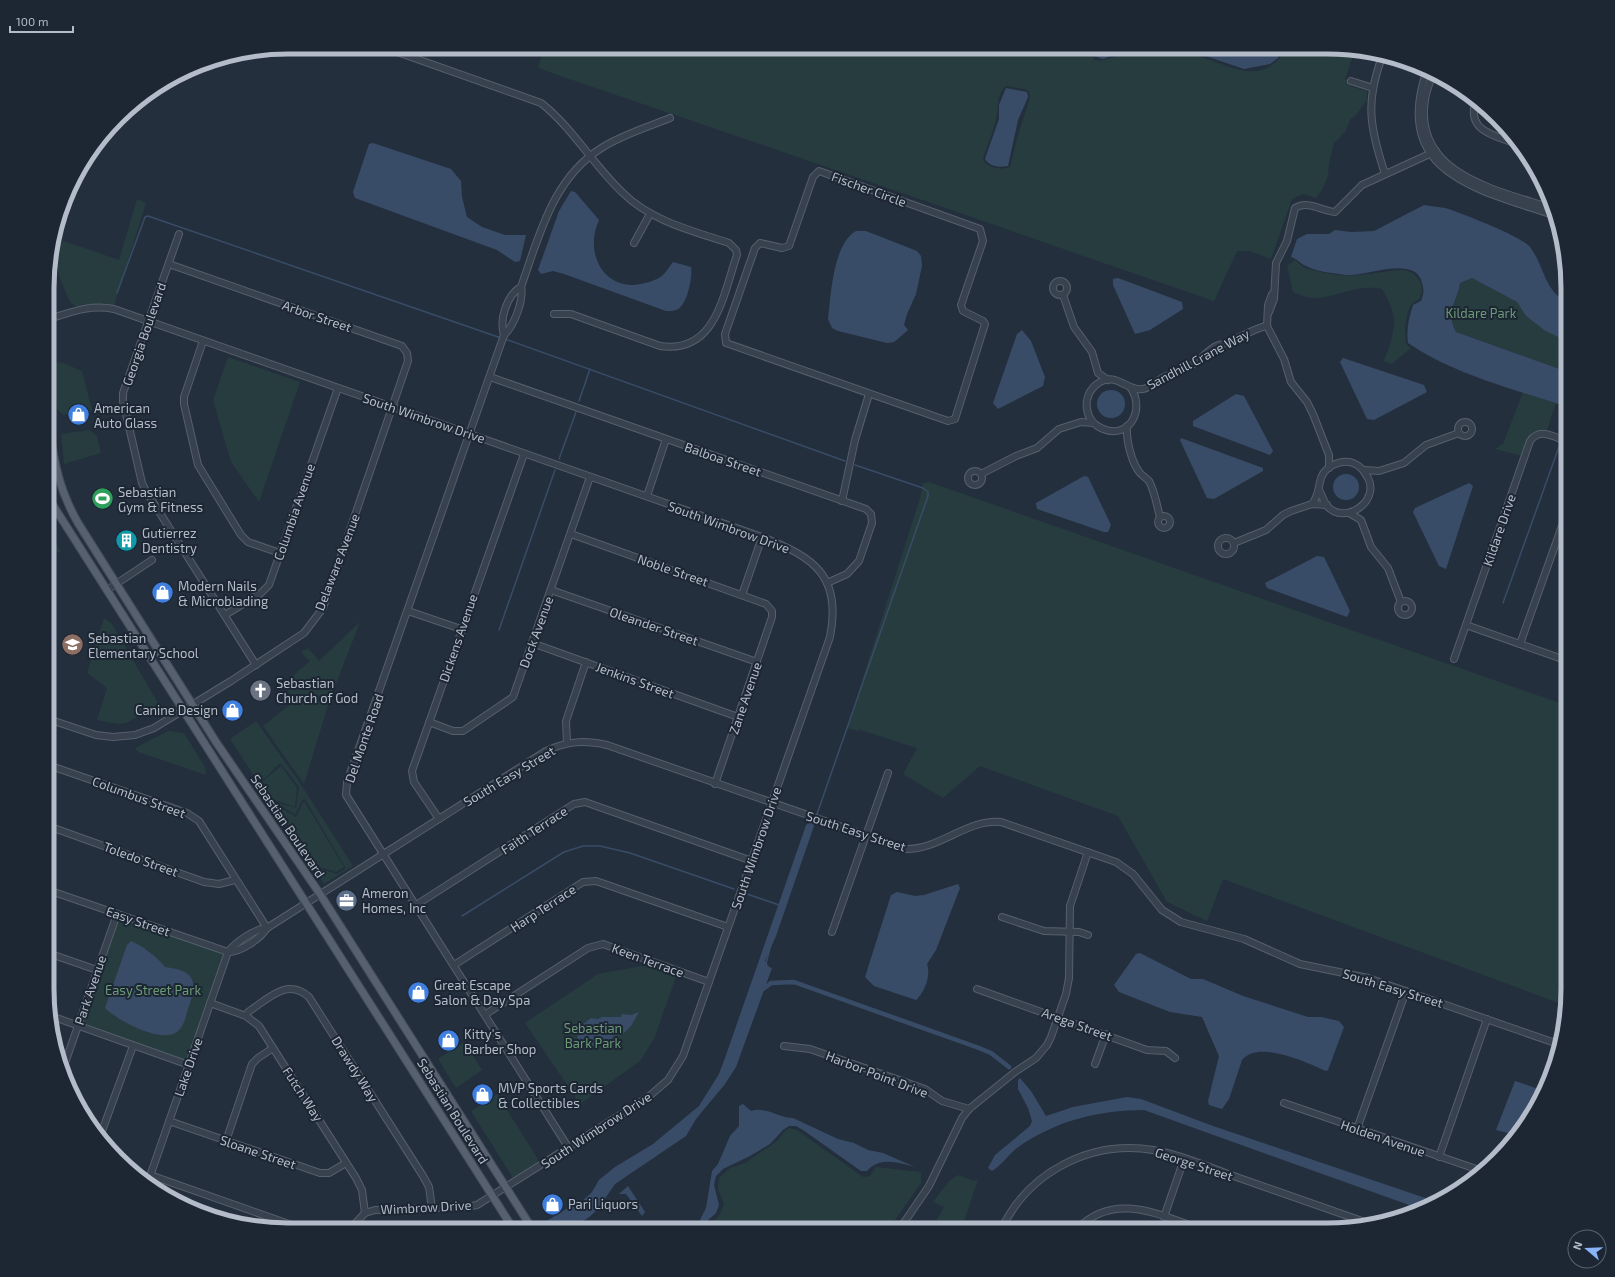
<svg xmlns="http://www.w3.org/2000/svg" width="1615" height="1277" font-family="'Exo 2',sans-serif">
	<rect width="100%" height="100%" fill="#242f3e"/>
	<g fill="#263c3f" fill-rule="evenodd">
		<path d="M 544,47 L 1092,47 L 1094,60 C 1107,63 1134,48 1153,48 C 1169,48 1188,53 1204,58 C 1224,64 1254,81 1273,64 C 1279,59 1283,56 1285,47 L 1343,48 L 1355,50 L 1345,79 L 1348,81 L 1350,86 L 1367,91 L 1367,100 L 1355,116 L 1351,118 L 1345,132 L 1334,143 L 1329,163 L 1328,176 L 1322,190 L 1316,198 L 1303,194 L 1292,199 L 1271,259 L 1250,251 L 1237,251 L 1214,301 C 1070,252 927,201 783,152 C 702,124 620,97 538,68 ZM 1006,86 L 1024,89 L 1029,91 L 1030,98 L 1017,138 L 1010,167 C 1000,170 988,169 983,159 C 987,146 993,133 996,119 C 999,108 996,95 1006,86 Z"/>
		<polygon points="137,199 146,203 114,305 88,305 78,308 70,302 50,255 55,238 119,260"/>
		<path d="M 1295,260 C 1298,262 1300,265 1302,266 C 1306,269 1312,270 1317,271 C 1350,280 1367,273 1399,270 C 1412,269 1423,279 1422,292 C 1421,299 1417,300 1413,303 C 1406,309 1404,333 1406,342 C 1406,345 1409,346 1411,348 L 1392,364 L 1383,361 C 1389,353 1395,328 1394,318 C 1392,308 1388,298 1382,289 C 1357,284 1341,296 1317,298 C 1309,299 1300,295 1293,292 L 1287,266 Z"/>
		<path d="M 1472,278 L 1517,302 L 1526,316 L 1544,330 L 1568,342 L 1568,372 L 1456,332 C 1446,311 1457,304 1460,283 Z"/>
		<polygon points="228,357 300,382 259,502 231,462 213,400"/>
		<polygon points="61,362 82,371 92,410 63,415 57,409 50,363"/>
		<polygon points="1523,392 1556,403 1547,430 1533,432 1522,456 1495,449 1503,444"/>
		<polygon points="89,430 97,436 101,453 64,464 61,434"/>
		<polygon points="929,482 1568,706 1567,1006 1223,879 1207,921 1167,902 1118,816 980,766 943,798 903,774 917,748 860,730 860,728 858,731 847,728 920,498 923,485 921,484"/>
		<polygon points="49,530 61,553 48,549"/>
		<polygon points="104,618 112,624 158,703 157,706 126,723 118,724 97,720 107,688 87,673"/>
		<polygon points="360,622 329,702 304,784 263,726 293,702 285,683 310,661 301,652 308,648 319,661"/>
		<path d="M 256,721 L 300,783 L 353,866 L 324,884 L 230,739 ZM 279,764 L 282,765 L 299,787 L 296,808 L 271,801 L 260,783 ZM 305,799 L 345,867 L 345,869 L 337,874 L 317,868 L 276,810 L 282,806 L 295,815 L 302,800 Z"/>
		<polygon points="168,731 184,733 205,767 206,775 138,752 135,748"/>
		<polygon points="281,766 297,788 295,807 272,799 262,782"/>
		<polygon points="304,801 344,867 336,872 319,867 278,810 281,808 296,817"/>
		<polygon points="120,919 125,919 221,953 223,955 223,960 190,1057 187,1060 182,1060 86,1027 82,1020 116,923"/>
		<polygon points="647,965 677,974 654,1039 640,1061 580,1104 525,1023 598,974"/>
		<polygon points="464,1042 482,1070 456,1088 438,1059"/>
		<polygon points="497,1094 538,1159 536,1163 513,1178 471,1111"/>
		<polygon points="789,1128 797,1130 863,1177 870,1176 876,1167 921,1172 921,1183 888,1230 703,1230 719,1216 724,1204 718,1189 719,1178 730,1168 745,1163 777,1141 784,1132"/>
		<polygon points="958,1175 974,1181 978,1179 961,1230 931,1230 944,1207 933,1202 949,1181"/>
	</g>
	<g fill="#394c67">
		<polygon points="1095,47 1136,47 1103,59 1094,56"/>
		<polygon points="1165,47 1282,47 1278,58 1270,64 1244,69 1191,51"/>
		<path d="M 1006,88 L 1027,92 L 1028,97 L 1018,120 L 1008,166 C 999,167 991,168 985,159 L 999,119 L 999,105 Z"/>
		<polygon points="373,143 451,169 461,181 462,197 467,217 482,227 505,235 526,235 520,261 515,262 497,250 355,198 353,192 369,144"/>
		<path d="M 571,191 L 575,192 L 599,220 C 583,255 606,294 645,283 C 650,282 658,279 662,276 C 666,272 670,266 673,262 L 691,267 C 693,276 687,307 676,310 C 673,311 669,311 666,311 L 564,274 L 553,271 L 541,274 L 538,270 L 559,211 Z"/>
		<path d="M 1424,205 C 1430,206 1438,207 1445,208 C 1459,212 1523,237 1530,247 C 1546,269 1542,287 1568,304 L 1568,342 L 1544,330 L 1526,316 L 1517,302 L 1472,278 L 1460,283 C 1457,303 1445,311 1456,332 L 1568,372 L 1568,407 C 1514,389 1455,375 1408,343 C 1406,329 1409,318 1413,305 L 1421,301 C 1424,293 1424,290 1422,283 C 1416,254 1365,277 1346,275 C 1333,273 1316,272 1304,265 C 1299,262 1297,259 1291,257 L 1297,239 L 1307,234 L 1329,234 L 1335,230 L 1351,232 L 1374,231 Z"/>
		<path d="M 856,231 L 866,231 L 917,251 L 921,256 L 922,266 L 916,294 L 907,314 L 904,325 L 908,330 L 894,342 L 887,343 L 838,331 L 832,328 L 828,319 C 831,294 833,244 856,231 Z"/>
		<polygon points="1118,278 1182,302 1183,309 1150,330 1135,334 1113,285 1113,279"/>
		<polygon points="1022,330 1031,341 1045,377 1043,386 998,409 993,403 1017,334"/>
		<polygon points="1343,358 1424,385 1427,392 1374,420 1367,419 1340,362"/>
		<circle cx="1111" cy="404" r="14"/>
		<polygon points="1236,394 1244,396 1273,451 1270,455 1193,426 1193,421"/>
		<polygon points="1181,438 1263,468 1263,471 1214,499 1207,498 1180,440"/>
		<circle cx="1346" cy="487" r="13"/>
		<polygon points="1084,476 1088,477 1111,525 1108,532 1104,532 1037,509 1036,503"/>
		<polygon points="1469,483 1473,486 1446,569 1439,566 1413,512 1415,508"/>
		<polygon points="1317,556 1324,557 1350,611 1347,617 1267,588 1265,583"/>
		<polygon points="811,822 815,823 776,936 765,961 769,967 772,968 736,1067 725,1084 696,1119 686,1136 615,1184 597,1210 588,1218 569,1230 550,1230 545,1222 571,1206 573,1205 575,1208 592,1192 599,1180 615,1167 653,1144 699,1106 719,1074 725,1058 804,831 806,825"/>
		<path d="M 958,884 L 960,888 L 936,950 L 927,964 C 931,975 925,992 916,1000 L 874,986 L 865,977 L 891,895 L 897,892 L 915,896 L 924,895 Z"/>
		<path d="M 131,941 C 143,946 157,957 165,967 C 196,971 198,981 188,1009 C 186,1016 184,1026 178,1031 C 162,1045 117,1020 105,1008 L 127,945 Z"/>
		<path d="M 1140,953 L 1191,979 L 1203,979 L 1243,996 L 1308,1017 L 1321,1017 L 1339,1021 L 1344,1027 L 1328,1070 L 1326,1071 C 1306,1062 1259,1040 1242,1060 L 1229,1099 L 1222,1109 L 1209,1105 L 1208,1101 L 1219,1056 L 1202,1017 L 1170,1012 L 1119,992 L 1114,985 L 1136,954 Z"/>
		<polygon points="639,1012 631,1026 622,1035 615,1036 606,1043 595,1047 581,1044 577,1037 582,1025 591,1018 598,1019 602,1017 621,1017 622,1014 631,1015"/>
		<path d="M 1020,1078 L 1031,1091 L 1046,1116 L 1073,1107 L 1127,1097 L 1141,1099 L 1213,1126 L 1437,1202 L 1423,1210 L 1144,1110 C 1098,1110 1055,1121 1017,1148 C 1008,1155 1002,1165 992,1171 L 988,1168 L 995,1155 L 1030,1126 L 1032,1121 L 1028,1108 L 1018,1089 L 1018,1080 Z"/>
		<polygon points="1515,1081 1544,1091 1516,1135 1496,1130"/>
		<path d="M 743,1104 L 751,1111 C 766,1106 778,1118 793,1118 L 838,1139 L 854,1143 L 868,1150 L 883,1153 L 915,1167 C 899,1163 880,1156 867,1171 L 861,1171 L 803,1130 L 796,1126 L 789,1126 L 783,1130 L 770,1144 L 750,1156 L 723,1169 L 716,1176 L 714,1185 L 719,1205 L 716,1213 L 697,1230 L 695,1230 L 706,1208 L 712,1171 L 718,1164 L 730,1136 L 739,1126 L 739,1106 Z"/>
		<polygon points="628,1186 645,1212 642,1216 626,1194 619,1194"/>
	</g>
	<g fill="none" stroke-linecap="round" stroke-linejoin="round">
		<g stroke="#394c67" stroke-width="1.5">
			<polyline points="117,293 145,217 148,216 501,338"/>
			<polyline points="505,339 845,461"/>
			<polyline points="579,401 590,369"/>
			<polyline points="559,459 576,412"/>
			<polyline points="1503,603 1560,444"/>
			<polyline points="499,630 555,470"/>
			<polyline points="817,814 928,496 928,492 923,488 855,465"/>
			<polyline points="747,894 779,905"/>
			<polyline points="462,916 564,852 583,846 600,846 630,853 734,889"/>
			<polyline points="766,964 770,948"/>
		</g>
		<polyline stroke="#394c67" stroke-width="4.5" points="763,989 771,983 794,982 979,1048 991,1053 1009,1067"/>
		<defs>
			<g id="minor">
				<path d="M 383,47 L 541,103 C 573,128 593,165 623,193 C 651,221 693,231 729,243 L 736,250 L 737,255 C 723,295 716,354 660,346 L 571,314 L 554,314"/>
				<path d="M 1382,57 C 1365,103 1370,128 1385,174"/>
				<path d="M 1427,70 C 1390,175 1481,190 1556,216"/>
				<path d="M 1433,74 C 1430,82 1426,91 1425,100 C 1413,176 1501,191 1554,209"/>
				<polyline points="1351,81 1373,88"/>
				<path d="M 1476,100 C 1466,130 1492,135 1514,143"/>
				<polygon points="819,171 980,229 983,241 961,305 963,311 983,321 985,324 955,419 948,421 726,343 725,334 755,248 760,243 782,248 789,246 813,177"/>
				<polyline points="179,234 123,393 123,401 142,483 146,491 256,665"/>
				<polyline points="634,243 650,214"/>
				<circle cx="1060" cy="288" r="7"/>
				<polyline points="1063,295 1074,327 1092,352 1098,373 1108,380"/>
				<path d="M 1269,312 L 1274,299 L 1276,263 L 1287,241 L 1295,208 C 1309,200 1321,211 1335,212 L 1362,185 L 1436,151"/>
				<path d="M 49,319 C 71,312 91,304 114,309 L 762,537 C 814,557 842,576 830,637 L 683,1056 L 668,1080 L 647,1098 L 477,1205 L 466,1207 L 375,1210 L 365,1213 L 349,1230"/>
				<polyline points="1267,326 1284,359 1291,382 1307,402 1313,414 1329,455 1329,468"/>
				<polyline points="1267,326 1268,305 1272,294"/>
				<polyline points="504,335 347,782 346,795 568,1147"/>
				<path d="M 504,335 C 514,326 524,300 521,287 C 539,236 553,177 603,147 C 624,134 648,127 670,118"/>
				<path d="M 504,335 C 499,319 507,295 521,287"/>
				<polyline points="203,341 184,397 184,404 198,465 241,535 248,542 280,553"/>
				<polyline points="490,377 866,509 871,514 872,523 859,561 847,574 827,583"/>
				<path d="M 1130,387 C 1146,408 1130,440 1103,429 C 1084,422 1081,396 1097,384 C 1117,370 1126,392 1143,389 C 1150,388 1158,380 1164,377 C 1174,373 1183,371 1192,365 C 1201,359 1207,351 1216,346 C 1223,343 1230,343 1236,339 C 1247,334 1255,328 1267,326"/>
				<circle cx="1465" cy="429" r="7"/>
				<path d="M 1127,426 C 1126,439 1131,462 1140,473 C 1143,476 1146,478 1149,481 C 1155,492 1157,506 1160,517"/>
				<polyline points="1364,470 1379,471 1404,463 1426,445 1459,433"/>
				<circle cx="975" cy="478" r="7"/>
				<polyline points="981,474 1016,456 1037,448 1059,429 1081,422 1093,423"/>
				<polyline points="647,496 666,439"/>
				<polyline points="842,501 855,440 869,394"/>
				<path d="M 1312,504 C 1322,492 1316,479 1327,469 C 1334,463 1344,460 1353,463 C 1361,466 1364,471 1368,478 C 1380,501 1345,526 1327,506 C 1324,502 1322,495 1319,490"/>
				<polyline points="1349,513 1361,520 1371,547 1388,568 1401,602"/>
				<circle cx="1164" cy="522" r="6"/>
				<polyline points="571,534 766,604 772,611 772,617 715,784"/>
				<circle cx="1226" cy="546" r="8"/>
				<polyline points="1234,543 1266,530 1283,515 1291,511 1312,504 1327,505"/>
				<polyline points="107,590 152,560"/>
				<polyline points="551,590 757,662"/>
				<polyline points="742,595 762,537"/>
				<circle cx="1405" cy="608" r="7"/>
				<polyline points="408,611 461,629"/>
				<polyline points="225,615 261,593 269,585 338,388"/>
				<polyline points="1466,625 1568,661"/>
				<polyline points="532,643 738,717"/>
				<polyline points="1520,644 1568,509"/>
				<path d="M 1454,659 L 1530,441 C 1540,427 1555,437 1568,442"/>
				<polyline points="48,719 96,735 113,737 135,735 154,728 231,681 304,633 323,608 408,361 407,353 402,346 169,264"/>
				<polyline points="429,722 453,731 463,731 513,697 590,477"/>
				<polyline points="567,743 566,721 586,662"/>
				<polyline points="48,765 187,813 199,821 267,928"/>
				<polyline points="439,819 414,782 412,771 524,454"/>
				<polyline points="48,826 204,882 219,884 235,880"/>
				<path d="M 48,890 L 228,952 C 241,952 260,939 267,928 L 546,751 C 567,741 584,740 607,745 L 905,849 C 940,850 966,819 1001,822 L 1116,862 L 1133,874 L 1162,910 L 1181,922 L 1244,939 L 1300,964 L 1368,978 L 1558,1044"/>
				<polyline points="416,905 574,804 585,802 752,861"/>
				<polyline points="1002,917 1044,931 1079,932 1088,935"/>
				<polyline points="832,932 888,773"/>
				<polyline points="48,953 97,970"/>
				<polyline points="454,965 583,882 596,881 728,927"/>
				<polyline points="977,989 1147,1050 1166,1051 1175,1058"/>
				<polyline points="210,1003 246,1016 259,1026 356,1178 362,1190 365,1213"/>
				<polyline points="486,1014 588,948 603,944 709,982"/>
				<polyline points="51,1016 189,1065"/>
				<path d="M 246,1016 L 248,1012 C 268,999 287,977 309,997 L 423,1176 L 429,1187 L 432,1208"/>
				<polyline points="784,1046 810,1049 925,1089 942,1101 969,1109"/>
				<polyline points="1095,1064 1106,1034"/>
				<polyline points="64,1066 117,914"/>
				<polyline points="1284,1103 1482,1171"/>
				<polyline points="169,1121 320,1173 329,1173 346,1163"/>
				<polyline points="1357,1129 1406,991"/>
				<polyline points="101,1134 133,1046"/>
				<polyline points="226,1141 252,1064 258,1058 273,1048"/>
				<polyline points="1439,1157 1487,1019"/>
				<polyline points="150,1175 306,1230"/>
				<path d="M 148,1182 L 228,952 C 236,942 254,929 267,928"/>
				<polyline points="1164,1217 1184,1159"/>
				<polyline points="899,1230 929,1186 962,1118 969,1109 1015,1072 1036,1058 1047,1045 1051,1037 1066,994 1069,978 1070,906 1088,852"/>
				<path d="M 1001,1230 C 1028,1172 1090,1140 1153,1150 C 1184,1155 1215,1170 1245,1180 C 1285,1194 1325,1208 1365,1222"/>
				<path d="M 1076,1230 C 1114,1190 1160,1215 1203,1230"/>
			</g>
			<g id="major">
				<path d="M 49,425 C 54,462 59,490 78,523 L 216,742 L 320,894 L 533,1230"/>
				<polyline points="49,499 514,1230"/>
			</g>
		</defs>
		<use href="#minor" stroke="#565f6c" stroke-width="8"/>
		<use href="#major" stroke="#414a57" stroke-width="9"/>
		<use href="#minor" stroke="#38414e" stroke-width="6"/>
		<use href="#major" stroke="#56606e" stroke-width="7"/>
	</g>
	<defs>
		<symbol id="shop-disc" viewBox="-11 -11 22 22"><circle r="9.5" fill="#3f7fe0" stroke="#1d2633"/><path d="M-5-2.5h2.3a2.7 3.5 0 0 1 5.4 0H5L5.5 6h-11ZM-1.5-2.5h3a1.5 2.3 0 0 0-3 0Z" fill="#fff"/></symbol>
		<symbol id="stadium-disc" viewBox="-11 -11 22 22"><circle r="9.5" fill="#2e9e5b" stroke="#1d2633"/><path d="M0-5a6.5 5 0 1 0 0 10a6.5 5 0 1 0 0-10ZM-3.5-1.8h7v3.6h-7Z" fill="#fff"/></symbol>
		<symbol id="building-disc" viewBox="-11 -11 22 22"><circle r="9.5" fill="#0f9aa8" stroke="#1d2633"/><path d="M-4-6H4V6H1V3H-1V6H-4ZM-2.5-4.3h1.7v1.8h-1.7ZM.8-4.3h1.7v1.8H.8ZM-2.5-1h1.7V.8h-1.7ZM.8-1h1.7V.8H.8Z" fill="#fff"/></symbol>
		<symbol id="school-disc" viewBox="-11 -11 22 22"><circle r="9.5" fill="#8d6e63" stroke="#1d2633"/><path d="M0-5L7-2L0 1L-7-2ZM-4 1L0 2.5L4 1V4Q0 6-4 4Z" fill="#fff"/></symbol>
		<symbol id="church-disc" viewBox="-11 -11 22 22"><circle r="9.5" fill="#6b7280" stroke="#1d2633"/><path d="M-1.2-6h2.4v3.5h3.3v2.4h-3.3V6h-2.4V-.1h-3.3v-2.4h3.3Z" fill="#fff"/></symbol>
		<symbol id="office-disc" viewBox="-11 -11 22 22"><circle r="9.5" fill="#5c6f8a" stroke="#1d2633"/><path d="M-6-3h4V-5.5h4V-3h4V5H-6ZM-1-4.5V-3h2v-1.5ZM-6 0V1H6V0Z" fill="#fff"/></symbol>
	</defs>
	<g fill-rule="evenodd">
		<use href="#shop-disc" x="66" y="402" width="25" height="25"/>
		<use href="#stadium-disc" x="90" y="486" width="25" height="25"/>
		<use href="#building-disc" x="114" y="528" width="25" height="25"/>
		<use href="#shop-disc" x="150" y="580" width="25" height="25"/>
		<use href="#school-disc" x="60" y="632" width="25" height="25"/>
		<use href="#church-disc" x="248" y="678" width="25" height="25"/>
		<use href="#shop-disc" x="220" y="698" width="25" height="25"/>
		<use href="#office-disc" x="334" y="888" width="25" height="25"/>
		<use href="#shop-disc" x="406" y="980" width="25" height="25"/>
		<use href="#shop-disc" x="436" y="1028" width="25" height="25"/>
		<use href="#shop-disc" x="470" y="1082" width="25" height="25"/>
		<use href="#shop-disc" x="540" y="1192" width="25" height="25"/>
	</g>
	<g text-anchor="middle" stroke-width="4" stroke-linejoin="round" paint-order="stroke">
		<g font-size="13" fill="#b4bcc9" stroke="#1d2633">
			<text transform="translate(869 189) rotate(20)" y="5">Fischer Circle</text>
			<text transform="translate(317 316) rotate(19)" y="5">Arbor Street</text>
			<text transform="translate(144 334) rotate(-71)" y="5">Georgia Boulevard</text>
			<text transform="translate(1198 359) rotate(-28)" y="5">Sandhill Crane Way</text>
			<text transform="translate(424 418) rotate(19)" y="5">South Wimbrow Drive</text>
			<text transform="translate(723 459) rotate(19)" y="5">Balboa Street</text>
			<text transform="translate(294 512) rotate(-71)" y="5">Columbia Avenue</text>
			<text transform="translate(729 527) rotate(20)" y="5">South Wimbrow Drive</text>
			<text transform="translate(1499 530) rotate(-71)" y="5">Kildare Drive</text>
			<text transform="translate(337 562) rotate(-69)" y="5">Delaware Avenue</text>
			<text transform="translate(673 570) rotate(19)" y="5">Noble Street</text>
			<text transform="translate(654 626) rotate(19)" y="5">Oleander Street</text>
			<text transform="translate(536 632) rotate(-70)" y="5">Dock Avenue</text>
			<text transform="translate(458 638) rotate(-71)" y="5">Dickens Avenue</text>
			<text transform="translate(635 680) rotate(20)" y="5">Jenkins Street</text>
			<text transform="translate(745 698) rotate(-71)" y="5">Zane Avenue</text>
			<text transform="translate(364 738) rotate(-71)" y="5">Del Monte Road</text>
			<text transform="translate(509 776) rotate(-31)" y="5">South Easy Street</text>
			<text transform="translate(139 797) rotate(20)" y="5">Columbus Street</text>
			<text transform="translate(288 826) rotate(56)" y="5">Sebastian Boulevard</text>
			<text transform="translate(534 830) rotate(-33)" y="5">Faith Terrace</text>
			<text transform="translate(856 831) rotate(18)" y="5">South Easy Street</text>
			<text transform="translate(756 848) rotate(-71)" y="5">South Wimbrow Drive</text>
			<text transform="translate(141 859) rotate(20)" y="5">Toledo Street</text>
			<text transform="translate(543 908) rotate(-33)" y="5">Harp Terrace</text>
			<text transform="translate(138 921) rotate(19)" y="5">Easy Street</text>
			<text transform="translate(648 960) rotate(20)" y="5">Keen Terrace</text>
			<text transform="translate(1393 988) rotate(17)" y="5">South Easy Street</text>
			<text transform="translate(90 990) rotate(-71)" y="5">Park Avenue</text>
			<text transform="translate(1077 1024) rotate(20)" y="5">Arega Street</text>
			<text transform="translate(188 1067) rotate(-71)" y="5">Lake Drive</text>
			<text transform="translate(355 1069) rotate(58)" y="5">Drawdy Way</text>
			<text transform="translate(877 1074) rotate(21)" y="5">Harbor Point Drive</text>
			<text transform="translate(303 1094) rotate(57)" y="5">Futch Way</text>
			<text transform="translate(453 1111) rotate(58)" y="5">Sebastian Boulevard</text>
			<text transform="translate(596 1130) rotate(-33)" y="5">South Wimbrow Drive</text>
			<text transform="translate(1383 1138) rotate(19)" y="5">Holden Avenue</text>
			<text transform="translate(258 1152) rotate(19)" y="5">Sloane Street</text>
			<text transform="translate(1194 1164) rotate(18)" y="5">George Street</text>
			<text transform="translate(426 1207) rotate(-3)" y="5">Wimbrow Drive</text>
		</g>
		<g font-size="13" fill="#6b9a76" stroke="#1d2633">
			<text x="1481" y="318">Kildare Park</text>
			<text x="153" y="995">Easy Street Park</text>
			<text x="593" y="1033">Sebastian<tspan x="593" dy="15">Bark Park</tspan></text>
		</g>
		<g font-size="13" fill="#b4bcc9" stroke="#1d2633" text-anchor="start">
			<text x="94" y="413">American<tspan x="94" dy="15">Auto Glass</tspan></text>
			<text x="118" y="497">Sebastian<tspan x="118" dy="15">Gym &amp; Fitness</tspan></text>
			<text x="142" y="538">Gutierrez<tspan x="142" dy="15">Dentistry</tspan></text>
			<text x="178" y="591">Modern Nails<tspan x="178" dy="15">&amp; Microblading</tspan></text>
			<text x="88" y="643">Sebastian<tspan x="88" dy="15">Elementary School</tspan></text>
			<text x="276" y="688">Sebastian<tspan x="276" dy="15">Church of God</tspan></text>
			<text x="218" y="715" text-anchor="end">Canine Design</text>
			<text x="362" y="898">Ameron<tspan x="362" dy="15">Homes, Inc</tspan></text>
			<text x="434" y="990">Great Escape<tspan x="434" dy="15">Salon &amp; Day Spa</tspan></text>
			<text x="464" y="1039">Kitty's<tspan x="464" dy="15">Barber Shop</tspan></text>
			<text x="498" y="1093">MVP Sports Cards<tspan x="498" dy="15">&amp; Collectibles</tspan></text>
			<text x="568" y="1209">Pari Liquors</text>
		</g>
	</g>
	<path d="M0 0H1615V1277H0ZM288 54H1327A234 234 0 0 1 1561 288V989A234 234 0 0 1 1327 1223H288A234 234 0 0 1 54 989V288A234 234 0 0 1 288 54Z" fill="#1d2633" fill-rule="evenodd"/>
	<path fill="none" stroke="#b4bcc9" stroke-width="5" d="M288 54H1327A234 234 0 0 1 1561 288V989A234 234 0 0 1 1327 1223H288A234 234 0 0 1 54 989V288A234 234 0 0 1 288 54Z"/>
	<g transform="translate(1587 1249) rotate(289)"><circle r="19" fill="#1d2633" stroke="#59626f"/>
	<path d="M0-3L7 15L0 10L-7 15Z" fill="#8ab4f8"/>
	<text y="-6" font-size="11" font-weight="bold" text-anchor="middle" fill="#b4bcc9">N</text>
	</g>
	<path d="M10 26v6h63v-6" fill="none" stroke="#b4bcc9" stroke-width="2"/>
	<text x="16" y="26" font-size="12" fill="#b4bcc9" stroke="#1d2633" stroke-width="3" paint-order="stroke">100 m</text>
</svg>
